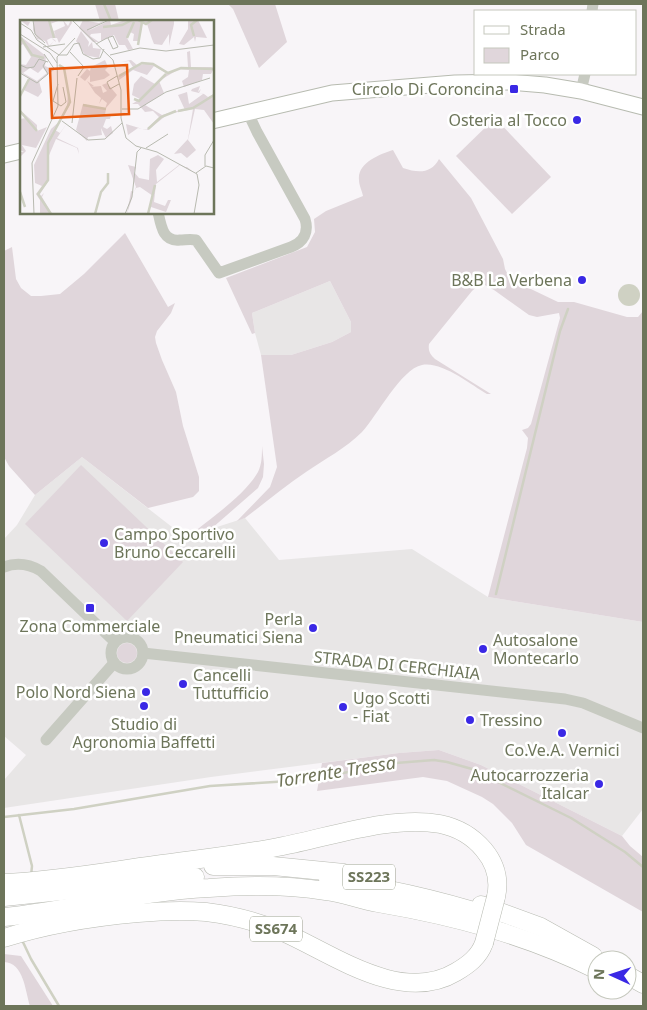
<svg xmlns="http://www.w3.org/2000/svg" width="647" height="1010" font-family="'Noto Sans',sans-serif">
	<rect width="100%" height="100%" fill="#f8f5f8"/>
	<g fill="#e8e6e6">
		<polygon points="330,281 351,322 351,332 332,342 291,355 261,355 255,333 252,313"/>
		<polygon points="82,457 181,534 189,536 245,518 279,560 412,549 488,597 643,622 643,809 622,836 481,765 439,750 399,753 211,777 4,808 4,780 26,755 4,736 4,539 17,525 35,495"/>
	</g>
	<g fill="#e0d6db">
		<polygon points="95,4 115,4 119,21 100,21"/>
		<polygon points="228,4 275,4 287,42 259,68 233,9"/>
		<polygon points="495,118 551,177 512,214 456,156"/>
		<path d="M 393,150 L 403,168 C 418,173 431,174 439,159 L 471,198 L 503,259 L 505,269 L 510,279 L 558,302 L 574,302 L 627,317 L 638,317 L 643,311 L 643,622 L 488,597 L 527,448 L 528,438 L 522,430 L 528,428 L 531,424 L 560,318 L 559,313 L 537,317 L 529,315 L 494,290 L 481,283 L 472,291 L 429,344 C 428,351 430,354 435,359 L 491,394 L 487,394 C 471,385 442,361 422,365 C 401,369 377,416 362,432 C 346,448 325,459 306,472 C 285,486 265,503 245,518 L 237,521 L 270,487 L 277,467 L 261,355 L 291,355 L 332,342 L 351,332 L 351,322 L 330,281 L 252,313 L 255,333 L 252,334 L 226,278 L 307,247 L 315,232 L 314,219 L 326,211 L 363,196 C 362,191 359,185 359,180 C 357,163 380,154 393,150 Z"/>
		<polygon points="125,233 168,307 175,303 171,313 157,331 155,337 156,343 162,360 176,392 183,426 199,477 199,491 193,497 148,508 82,457 35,495 9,466 4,457 4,251 12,247 16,279 21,288 31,296 41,296 60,294 84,274"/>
		<path d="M 262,446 L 264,464 L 263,477 L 258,488 L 211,529 L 189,536 C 210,519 245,495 258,472 C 262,464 262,455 262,446 Z"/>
		<polygon points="81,465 183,562 127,621 25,524"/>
		<circle cx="127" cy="653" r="10"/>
		<polygon points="439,750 481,765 622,836 630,846 643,857 643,912 526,845 512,823 493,804 482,797 447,781 423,777 317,791 322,763 399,753"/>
		<path d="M 4,954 L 21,956 L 53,1006 L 30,1006 C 25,990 24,963 4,962 Z"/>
	</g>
	<circle fill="#cfd1c3" cx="629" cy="295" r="11"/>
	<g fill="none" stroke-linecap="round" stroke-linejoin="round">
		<g stroke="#cfd1c3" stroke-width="2.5">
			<polyline points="104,4 111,21"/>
			<polyline points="496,594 560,331 568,309"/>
			<polyline points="19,815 32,866 31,876"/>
			<polyline points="4,817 74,809 210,786 306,780 396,763 434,760 447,762 472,769 571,818 625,852 643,867"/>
			<polyline points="22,940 31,959 59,1006"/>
		</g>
		<defs>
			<g id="major">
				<polyline points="212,121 332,93 455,83 509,82 545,85 581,91 643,107"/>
				<polyline points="4,155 21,151"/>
			</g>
			<g id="highway">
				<polyline points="213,866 273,866 344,873"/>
				<path d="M 328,880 C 384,887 439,900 493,917"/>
				<path d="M 4,883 C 54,881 104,872 155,865 C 197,859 240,855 283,846 C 330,837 392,815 440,824 C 474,831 504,861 496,897"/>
				<polyline points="4,897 195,877"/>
				<polyline points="481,905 541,927 593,956"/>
				<path d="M 4,917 C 73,910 140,891 209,888 C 247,885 289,885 326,891 C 344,893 360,900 378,903 C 454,916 527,935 597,970"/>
				<path d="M 4,938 C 48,924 92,917 138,913 C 160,911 183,910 206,912 C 232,915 258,922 283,932 C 333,954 401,1005 456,972 C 468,965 479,957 484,943"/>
				<polyline points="627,975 643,984"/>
			</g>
		</defs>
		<use href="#major" stroke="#b7bbb0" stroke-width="17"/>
		<use href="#highway" stroke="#b8bbb2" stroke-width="19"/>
		<g stroke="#c7cac1" stroke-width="11">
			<polyline points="592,11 593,4"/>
			<polyline points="581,91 585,74"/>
			<path d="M 158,212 C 161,226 163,242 180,240 C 185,240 190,239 196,240 L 219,273 L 291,247 C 304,242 309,232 305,219 L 257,132 L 248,113"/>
			<path d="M 4,567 C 17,562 29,564 41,571 L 115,642"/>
			<circle cx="127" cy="653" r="16"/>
			<polyline points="143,653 565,699 583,703 643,728"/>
			<polyline points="46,740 114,663"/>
		</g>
		<use href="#major" stroke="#fff" stroke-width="15"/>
		<use href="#highway" stroke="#fff" stroke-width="18"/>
		<defs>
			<polyline id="highway-bridge" points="484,943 496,897"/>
		</defs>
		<use href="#highway-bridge" stroke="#b8bbb2" stroke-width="19" stroke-linecap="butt"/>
		<use href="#highway-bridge" stroke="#fff" stroke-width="18"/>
	</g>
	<g fill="#3a28e5" stroke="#fff" stroke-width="2">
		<rect x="509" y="84" width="10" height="10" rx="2.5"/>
		<circle cx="577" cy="120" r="5"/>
		<circle cx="582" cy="280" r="5"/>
		<circle cx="104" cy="543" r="5"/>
		<rect x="85" y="603" width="10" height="10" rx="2.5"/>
		<circle cx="313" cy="628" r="5"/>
		<circle cx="483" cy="649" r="5"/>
		<circle cx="183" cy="684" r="5"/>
		<circle cx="146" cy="692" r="5"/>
		<circle cx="144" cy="706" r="5"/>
		<circle cx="343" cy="707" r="5"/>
		<circle cx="470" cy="720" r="5"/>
		<circle cx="562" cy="733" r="5"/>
		<circle cx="599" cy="784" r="5"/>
	</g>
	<g text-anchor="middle" stroke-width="5" stroke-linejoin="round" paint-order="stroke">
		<g fill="#fff" stroke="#999e8c" stroke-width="1">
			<rect x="343" y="864.5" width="52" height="25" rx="4"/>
			<rect x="250" y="916.5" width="52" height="25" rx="4"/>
		</g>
		<g font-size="15" font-weight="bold" fill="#6d755a">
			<text x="369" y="882">SS223</text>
			<text x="276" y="934">SS674</text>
		</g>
		<g font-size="16" fill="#6d755a" stroke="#fff" text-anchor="end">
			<text x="504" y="95">Circolo Di Coroncina</text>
			<text x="567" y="126">Osteria al Tocco</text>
			<text x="572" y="286">B&amp;B La Verbena</text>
			<text x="114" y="540" text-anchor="start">Campo Sportivo<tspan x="114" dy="18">Bruno Ceccarelli</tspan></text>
			<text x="303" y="625">Perla<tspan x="303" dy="18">Pneumatici Siena</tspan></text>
			<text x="90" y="632" text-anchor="middle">Zona Commerciale</text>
			<text x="493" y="646" text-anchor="start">Autosalone<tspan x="493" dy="18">Montecarlo</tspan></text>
			<text x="193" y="681" text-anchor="start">Cancelli<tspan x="193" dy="18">Tuttufficio</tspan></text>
			<text x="136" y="698">Polo Nord Siena</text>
			<text x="353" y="704" text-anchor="start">Ugo Scotti<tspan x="353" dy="18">- Fiat</tspan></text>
			<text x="480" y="726" text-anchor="start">Tressino</text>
			<text x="144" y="730" text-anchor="middle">Studio di<tspan x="144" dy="18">Agronomia Baffetti</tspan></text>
			<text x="562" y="756" text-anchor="middle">Co.Ve.A. Vernici</text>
			<text x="589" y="781">Autocarrozzeria<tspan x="589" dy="18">Italcar</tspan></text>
		</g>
		<g font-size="16" fill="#6d755a" stroke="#fff">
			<text transform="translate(397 665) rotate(6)" y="6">STRADA DI CERCHIAIA</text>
		</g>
		<g font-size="18" font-style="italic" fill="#707458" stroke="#fff">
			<text transform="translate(336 772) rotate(-9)" y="6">Torrente Tressa</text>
		</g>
	</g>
	<g transform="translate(20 20)">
		<rect width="194" height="194" fill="#f8f5f8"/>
		<path d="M 0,0 L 10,2 L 8,6 L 13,10 L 14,0 L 41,0 L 30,4 L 36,16 L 34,11 L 45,6 L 43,0 L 48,6 L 51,0 L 52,3 L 39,23 L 37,18 L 31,18 L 35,20 L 36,22 L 31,18 L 27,20 L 29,26 L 34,21 L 29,27 L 25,21 L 17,19 L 13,10 ZM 63,0 L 79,3 L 86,0 L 68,11 L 90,0 L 91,5 L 105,0 L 154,0 L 154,4 L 149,26 L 149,14 L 142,25 L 134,24 L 132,19 L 124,25 L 132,19 L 127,4 L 122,3 L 119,21 L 113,21 L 114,14 L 110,12 L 107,18 L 113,29 L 108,30 L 105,25 L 99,25 L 94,15 L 81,21 L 81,13 L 71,14 L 70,16 L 79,22 L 73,22 L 59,8 ZM 168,0 L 178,0 L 187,18 L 176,17 L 175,22 L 174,17 L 164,25 L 159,24 L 168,9 ZM 61,11 L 69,22 L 68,27 L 72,22 L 73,28 L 81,29 L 79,38 L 65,35 L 56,21 ZM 0,16 L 26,36 L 25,46 L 34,50 L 19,61 L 22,72 L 18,77 L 4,70 L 9,58 L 0,52 L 0,44 L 6,45 L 11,37 L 3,24 L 0,26 ZM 10,48 L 18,53 L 23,48 L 27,53 L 17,61 L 3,53 ZM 170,31 L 171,47 L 191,47 L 194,48 L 191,54 L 183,54 L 182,60 L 164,67 L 162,61 L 168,57 L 169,50 L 159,49 L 139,61 L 144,73 L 125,85 L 142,95 L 156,91 L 165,90 L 158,75 L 167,72 L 169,84 L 183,74 L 171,71 L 172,69 L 180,66 L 178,72 L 181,69 L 179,73 L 184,74 L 188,77 L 194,74 L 194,104 L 184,90 L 175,89 L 168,120 L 176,130 L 167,138 L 161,133 L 154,134 L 168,119 L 173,89 L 148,94 L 128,110 L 118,108 L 108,115 L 106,104 L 126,110 L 139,97 L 133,91 L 125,92 L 118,84 L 112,84 L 120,79 L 112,75 L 114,64 L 121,56 L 135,64 L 146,53 L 134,46 L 127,55 L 113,50 L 99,60 L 98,56 L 113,47 L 109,41 L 101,42 L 111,40 L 117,45 L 133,43 L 148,53 L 159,48 L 168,47 L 167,32 ZM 85,40 L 88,47 L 85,50 L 90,55 L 84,59 L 70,62 L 70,55 L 65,61 L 60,57 L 67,49 L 70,51 L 71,47 ZM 67,61 L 74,66 L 71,67 L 81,66 L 83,73 L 87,71 L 82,65 L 87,63 L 97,75 L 86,88 L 85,95 L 91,95 L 90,99 L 86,99 L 83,107 L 87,109 L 91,106 L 93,113 L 86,118 L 81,108 L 82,115 L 68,117 L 67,121 L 56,110 L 63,84 L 85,89 L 87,83 L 82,79 L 79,84 L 81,78 L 75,73 ZM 48,72 L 50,85 L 35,110 L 40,113 L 47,103 L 37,118 L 58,128 L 59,134 L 57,128 L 36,119 L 27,140 L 29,160 L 20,174 L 21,176 L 24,173 L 22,177 L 32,194 L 20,194 L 20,180 L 16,174 L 22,166 L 15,163 L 14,145 L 31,109 L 40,101 L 47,86 ZM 0,90 L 17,105 L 17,111 L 27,107 L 16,128 L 2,125 L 6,131 L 1,136 L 0,132 L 4,132 L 0,130 L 0,99 L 6,98 ZM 138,135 L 144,139 L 136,150 L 137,162 L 159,145 L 163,146 L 165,147 L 167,147 L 172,151 L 160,145 L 136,164 L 134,182 L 145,186 L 148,180 L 151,180 L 146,192 L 131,187 L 127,194 L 133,176 L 120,167 L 116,168 L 114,172 L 112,173 L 112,178 L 107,194 L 111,171 L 114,172 L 116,167 L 108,145 L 116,147 L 114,152 L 119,158 L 129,160 L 130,139 Z" fill="#e0d6db" fill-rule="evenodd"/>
		<path fill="none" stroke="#cfd1c3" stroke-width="2.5" d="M 29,0 L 34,18M 118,0 L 126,4 L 132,0M 83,7 L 102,5 L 112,0M 174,16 L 171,5 L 177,0M 1,18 L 12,35 L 24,38M 107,18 L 114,2M 118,25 L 122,2M 99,56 L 122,43 L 133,44 L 148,53 L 161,48 L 194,49M 0,76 L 9,59M 114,79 L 119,81 L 146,54M 63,85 L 86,89M 0,91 L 17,111M 158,91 L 173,88 L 194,75M 128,109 L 141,97 L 156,91M 0,172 L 5,187M 31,194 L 18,174 L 28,160 L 28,123 L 50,82 L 44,48 L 39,45M 75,194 L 81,172 L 88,163 L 88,153M 128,194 L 135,165"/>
		<path fill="none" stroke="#b8bab0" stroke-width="1" d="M 13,0 L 15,14 L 25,23M 52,0 L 93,40 L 101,70 L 101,98 L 106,118 L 116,126 L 137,132 L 177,154 L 179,165 L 174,194M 0,3 L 11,10 L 17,20 L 39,35 L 47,35 L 54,24M 67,10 L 89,0M 0,14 L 30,33 L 37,43M 54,24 L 59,23 L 63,34 L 73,39 L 80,38 L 84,29M 76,24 L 87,18 L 88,18 L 89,17 L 90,17 L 93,16 L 98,27 L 93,29 L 88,18M 23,27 L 45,24M 50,32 L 64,47 L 58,56M 24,34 L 35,50M 90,35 L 120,28 L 146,31 L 194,25M 0,45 L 7,48 L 14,47 L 19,39 L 28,42M 0,53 L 17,63 L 28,54 L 23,46 L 26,41M 97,56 L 87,62 L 90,69 L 99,64M 38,64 L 33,81 L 41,86 L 46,82 L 43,67M 102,89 L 118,89 L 146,72 L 190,58M 42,101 L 68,120 L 85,119 L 102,103M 52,103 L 57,58M 126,128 L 148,114M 185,146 L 185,135 L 194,120M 176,153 L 186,146 L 194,148M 14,194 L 12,143 L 38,86 L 37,37 L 55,18M 105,194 L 112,177 L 117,132 L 121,128"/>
		<path fill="#e8590c" fill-opacity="0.15" stroke="#e8590c" stroke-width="2.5" d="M 107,45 L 109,94 L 32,98 L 30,49 Z"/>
		<rect width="194" height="194" fill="none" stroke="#6d755a" stroke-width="2.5"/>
	</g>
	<rect width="647" height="1010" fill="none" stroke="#6d755a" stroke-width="10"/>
	<rect x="474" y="10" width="162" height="65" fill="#ffffff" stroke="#c5c8bd"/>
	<rect x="484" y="26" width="25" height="8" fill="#ffffff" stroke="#c5c8bd"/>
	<text x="520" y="35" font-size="15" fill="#6d755a">Strada</text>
	<rect x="484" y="48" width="25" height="15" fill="#e0d6db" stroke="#c5c8bd"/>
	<text x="520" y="60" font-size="15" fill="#6d755a">Parco</text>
	<g transform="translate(612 975) rotate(273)"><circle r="24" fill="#ffffff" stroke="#c5c8bd"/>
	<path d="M0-4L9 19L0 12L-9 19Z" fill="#3a28e5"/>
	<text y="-8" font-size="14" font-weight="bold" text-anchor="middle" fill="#6d755a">N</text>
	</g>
</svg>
